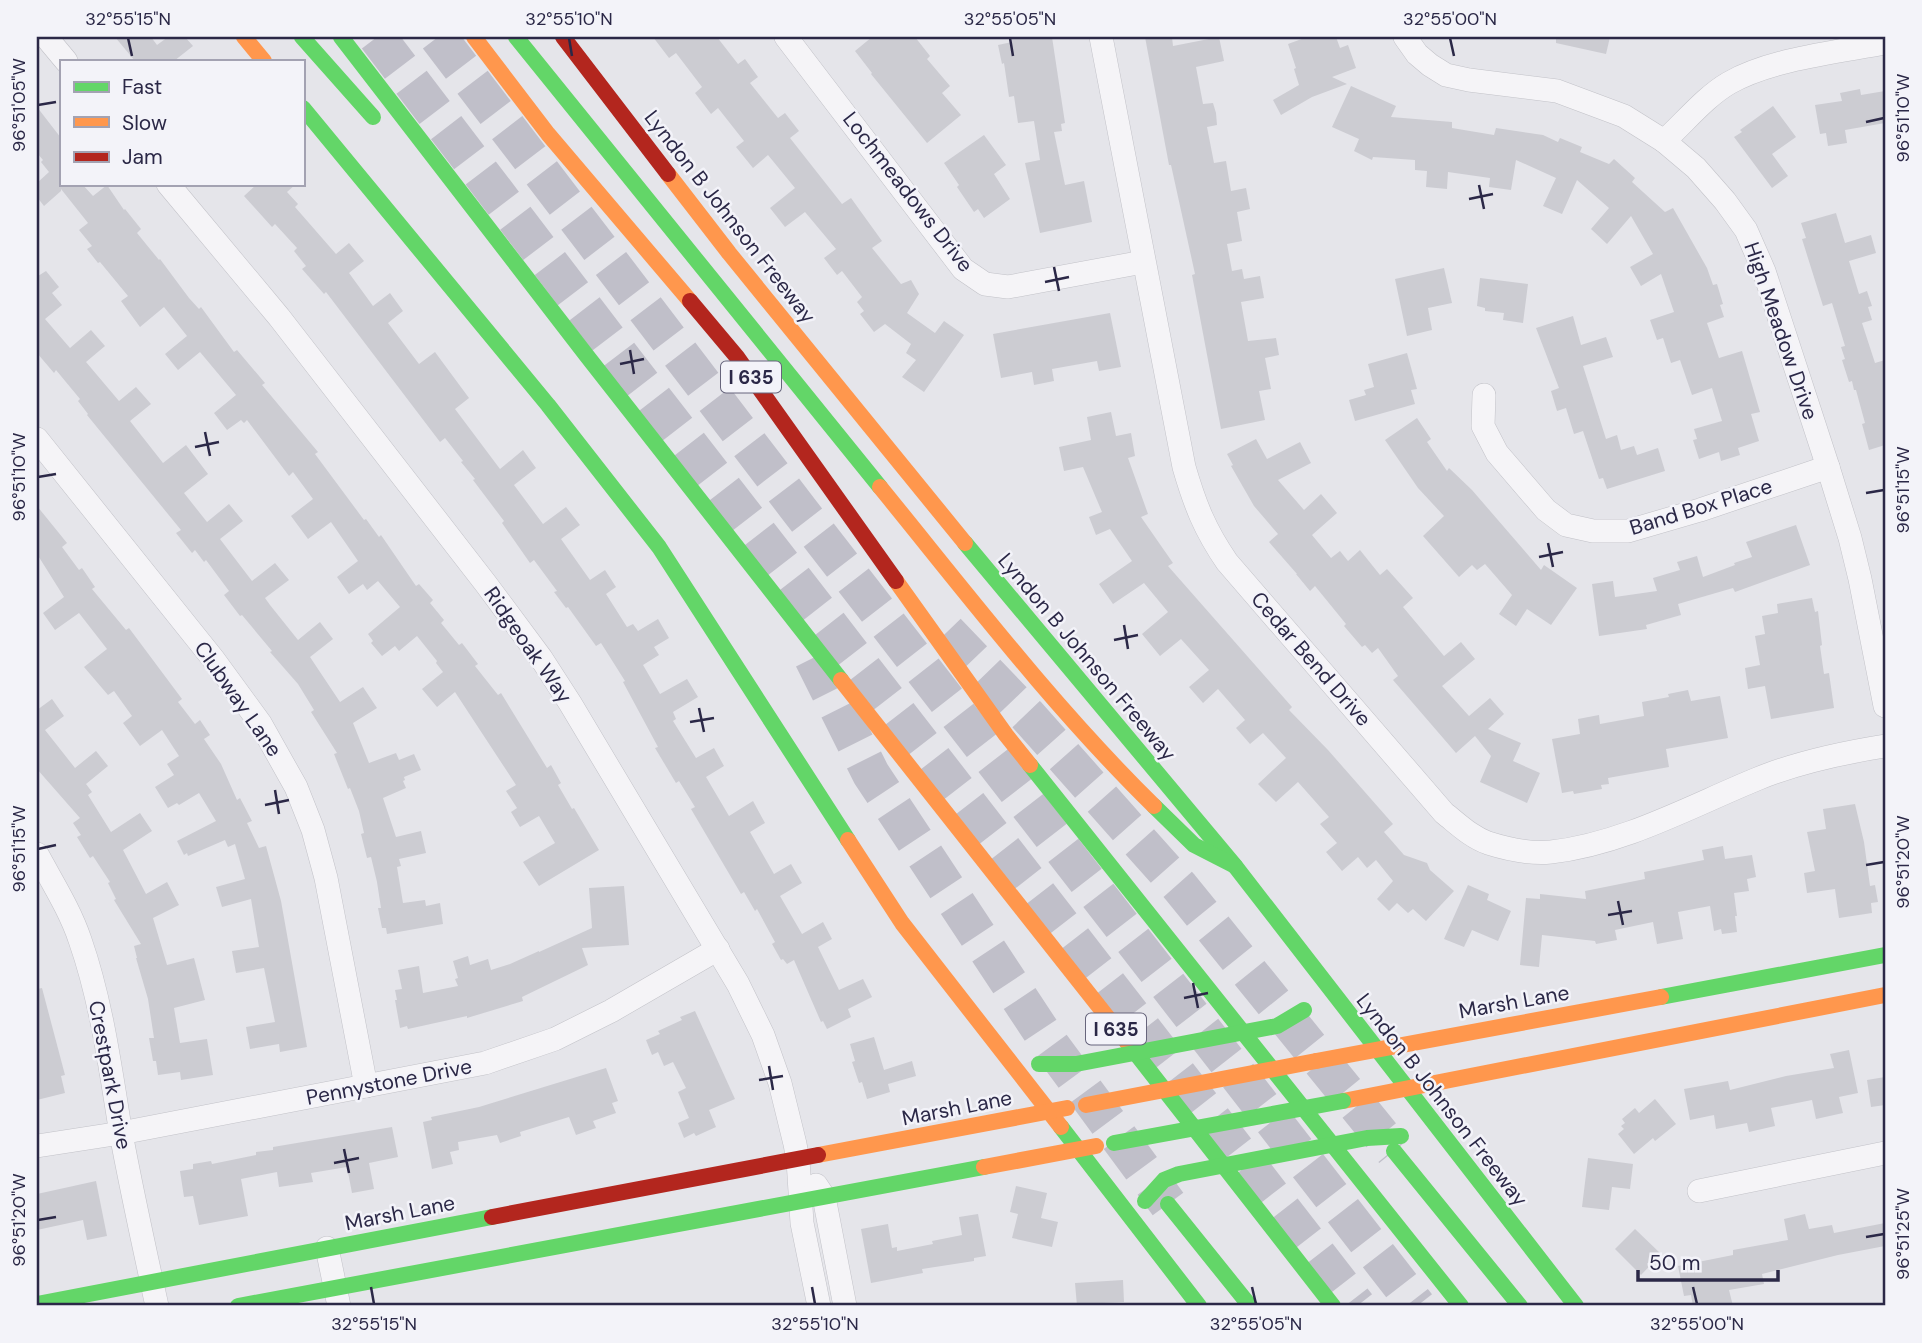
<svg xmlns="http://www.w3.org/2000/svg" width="1922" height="1343" font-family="'DM Sans',sans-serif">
	<rect width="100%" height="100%" fill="#e5e5ea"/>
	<g fill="#ccccd2">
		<polygon points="115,37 151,37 157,45 168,37 185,37 193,46 174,61 135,61"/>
		<polygon points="653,37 717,37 738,64 745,59 758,77 750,83 778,118 785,113 799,131 790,138 842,204 851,198 882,241 872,248 901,284 911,280 919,294 907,313 935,333 944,321 964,335 924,392 902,377 916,360 906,353 911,344 885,324 874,332 860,314 864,311 857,302 862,297 842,271 837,275 824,258 836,249 805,212 785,227 770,208 795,188 768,155 753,168 736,147 744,141 718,108 711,114 695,93 702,87 676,53 669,58"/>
		<polygon points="872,37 915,37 930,56 927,59 950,86 942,93 961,115 927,143 871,74 872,73 855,51"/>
		<polygon points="1011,37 1052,37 1065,123 1061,124 1062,131 1054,132 1065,185 1084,181 1092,222 1040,233 1025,163 1040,160 1034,121 1018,123 1014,96 1009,97 1004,63 1002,64 998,45 1012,42"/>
		<polygon points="1145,37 1172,37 1173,46 1219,37 1224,61 1196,67 1203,104 1213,103 1216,113 1217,125 1207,127 1214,163 1226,161 1231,191 1246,188 1250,209 1237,212 1242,241 1227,244 1232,271 1242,269 1244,279 1260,276 1264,298 1241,302 1248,341 1276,338 1279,355 1265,358 1271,389 1259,391 1265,420 1221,429 1192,275 1195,274 1171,165 1169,165"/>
		<polygon points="1307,37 1336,37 1340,48 1348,45 1356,68 1332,77 1347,84 1312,97 1281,115 1273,100 1299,85 1294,69 1296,68 1288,44"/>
		<polygon points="1556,37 1610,37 1606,54 1556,43"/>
		<polygon points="1351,86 1396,106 1391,117 1452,122 1452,128 1494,135 1496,128 1543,135 1558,142 1560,138 1582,147 1580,152 1609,164 1614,159 1635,178 1632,182 1665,212 1673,208 1707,268 1713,285 1717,284 1723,304 1720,305 1724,317 1707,323 1719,358 1742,351 1760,412 1751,414 1759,441 1738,448 1740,455 1721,461 1719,452 1699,459 1693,440 1697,439 1694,429 1722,421 1712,388 1692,395 1680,360 1671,363 1663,338 1657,340 1650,320 1674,312 1661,274 1641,286 1630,267 1653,254 1631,216 1607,244 1591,229 1609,208 1577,180 1562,214 1543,206 1556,178 1516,160 1511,190 1489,187 1490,178 1448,172 1447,189 1426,187 1427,171 1415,170 1415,160 1373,157 1372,160 1354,151 1359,139 1332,127"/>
		<polygon points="1860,89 1861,95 1885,91 1885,123 1845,130 1847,143 1828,146 1826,133 1820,134 1815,105 1842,101 1840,93"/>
		<polygon points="1773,106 1796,137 1772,154 1788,176 1772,188 1734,137 1742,132 1740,130"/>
		<polygon points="37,107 61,138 61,184 82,184 93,196 107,185 124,210 125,209 141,229 137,233 159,260 160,259 189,298 199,309 201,307 234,352 237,350 265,383 262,385 318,452 315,454 364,520 366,519 379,537 381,535 416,586 419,584 433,600 430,603 444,620 441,623 459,645 462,643 478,664 475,666 498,695 501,693 547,768 551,765 561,783 558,785 572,809 574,808 599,850 539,886 523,862 555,843 539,816 520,827 511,812 517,808 506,791 516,785 455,692 437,707 422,689 443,672 436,663 437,661 417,636 399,651 395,646 382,656 371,643 373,641 368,634 400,607 378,581 367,590 363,584 349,594 337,577 358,561 331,522 308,539 291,516 313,499 293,472 289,476 247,420 244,423 241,420 227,430 214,413 236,395 200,352 178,370 165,354 187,336 164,307 140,327 121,301 128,296 100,262 98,263 87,249 92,246 79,230 88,223 61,189 61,191 44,206 37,197 37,183 49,172 41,162 43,160 37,153"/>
		<polygon points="984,135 1006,165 994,174 1010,199 984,218 978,209 974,212 957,187 959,185 944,163"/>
		<polygon points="257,184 296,184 287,192 298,204 295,207 336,254 349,243 364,261 349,273 373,306 390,293 403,311 388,323 419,364 435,352 469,398 455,409 500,469 523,450 536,468 514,485 543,524 566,507 580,525 561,539 590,580 605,570 616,587 606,594 627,627 633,624 638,631 658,619 669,638 654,647 659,655 643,665 660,694 687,679 698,697 673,712 676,719 673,721 696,758 714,748 724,766 706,777 729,816 753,801 765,823 750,832 774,874 791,864 802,883 780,896 802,934 823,922 832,939 818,947 839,990 863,979 872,997 848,1009 851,1017 827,1029 823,1021 821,1022 794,960 787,964 783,959 781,960 772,944 775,942 757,909 755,911 744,892 741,894 691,809 695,807 679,781 676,783 655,748 658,747 623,682 625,681 601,643 596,646 568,607 566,608 554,592 557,591 534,560 530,563 502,523 504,521 473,480 475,479 461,462 463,461 445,438 440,442 326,292 324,294 302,269 306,266 294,251 297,248 275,224 272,227 244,196"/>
		<polygon points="1836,213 1845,243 1871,235 1876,253 1849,261 1859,294 1867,291 1872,306 1868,307 1872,320 1862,323 1875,363 1885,360 1885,445 1869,450 1862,424 1865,423 1856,390 1854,390 1852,381 1849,382 1842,360 1845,359 1841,347 1845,346 1832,303 1823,306 1802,239 1806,238 1801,223"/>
		<polygon points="1444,268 1452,303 1428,308 1432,330 1407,336 1395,279"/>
		<polygon points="46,271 59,287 52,293 62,305 45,319 70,348 91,330 105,346 86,362 119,401 136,387 151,404 130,421 163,463 186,445 208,474 184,493 207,522 229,504 243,521 220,539 252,581 275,563 289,580 265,598 270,605 298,640 320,622 333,639 310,657 340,702 363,687 377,708 353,723 369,763 396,753 399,760 414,754 421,770 404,777 405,780 403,781 406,788 383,798 396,837 421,831 426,853 399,859 401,866 397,867 403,903 425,900 426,906 440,903 443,924 387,934 386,928 382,928 378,908 381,908 377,882 371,857 367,858 361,834 364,833 359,811 350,788 348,789 334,754 337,753 311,712 314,710 298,684 270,652 272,651 242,615 240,616 224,595 229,591 206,560 204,562 195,550 192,553 176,533 181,530 87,415 88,414 78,401 80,399 56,370 54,373 37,353 37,275 38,276"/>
		<polygon points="1480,278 1528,284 1523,323 1503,320 1504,313 1485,311 1485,308 1477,306"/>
		<polygon points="1110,313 1121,367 1099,371 1097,361 1052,369 1054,381 1034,385 1032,372 1001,378 993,334"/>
		<polygon points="1573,316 1581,345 1606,337 1613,357 1583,366 1606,439 1617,435 1621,450 1634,446 1637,455 1658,448 1665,471 1607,489 1603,478 1599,479 1583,431 1574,434 1566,408 1557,411 1551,391 1559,388 1536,328"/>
		<polygon points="1407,353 1417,389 1411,390 1415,404 1355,421 1349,400 1366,395 1364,390 1374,387 1368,364"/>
		<polygon points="1111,412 1116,436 1131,433 1135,456 1128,458 1148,514 1141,517 1173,563 1168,566 1292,707 1289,710 1328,750 1393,824 1384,832 1404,855 1427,863 1430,870 1454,891 1426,921 1413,909 1408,913 1397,903 1389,911 1377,899 1393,881 1376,860 1367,868 1358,857 1342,871 1326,852 1337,843 1320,824 1329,817 1298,782 1276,802 1258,784 1286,758 1263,733 1250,744 1236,728 1245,720 1218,689 1203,703 1189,687 1209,670 1181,639 1160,656 1142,634 1168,612 1144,583 1113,604 1099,584 1132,561 1110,529 1096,535 1089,517 1102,512 1083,467 1064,471 1059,447 1091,440 1087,417"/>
		<polygon points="1417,418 1431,439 1427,442 1447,471 1449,468 1472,490 1541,570 1544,565 1577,588 1551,625 1527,609 1516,626 1499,614 1512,595 1485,564 1477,570 1472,565 1459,577 1423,536 1444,516 1418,488 1385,440"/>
		<polygon points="1256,439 1267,459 1300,442 1311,463 1278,480 1304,510 1321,494 1337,513 1312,535 1331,558 1340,551 1348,561 1360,550 1380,575 1387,569 1413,598 1403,607 1444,656 1461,642 1475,659 1442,686 1469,716 1490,698 1504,714 1488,729 1521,743 1513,761 1540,773 1527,803 1480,782 1491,756 1475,736 1456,753 1393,680 1398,676 1378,648 1372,653 1365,645 1362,647 1344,626 1346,624 1315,586 1310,591 1296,574 1297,574 1269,542 1278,534 1254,506 1231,466 1233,465 1227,454"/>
		<polygon points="37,506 67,543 62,547 79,570 82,568 95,587 92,589 126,630 129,628 182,699 178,702 195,724 200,720 210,735 204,739 221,764 237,800 240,798 252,821 247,823 259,848 266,846 281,901 307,1047 280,1052 279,1044 250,1049 246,1027 275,1022 264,968 236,973 232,951 259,947 251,899 222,907 216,887 245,879 235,844 228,847 225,840 188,856 187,853 184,855 177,841 216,821 199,793 179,805 177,803 168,808 155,787 174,775 167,764 179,756 162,730 140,746 123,723 132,716 114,691 108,695 84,667 107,649 79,613 55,630 43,613 64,597 37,554"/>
		<polygon points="1796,525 1810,565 1735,592 1733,588 1678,604 1681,615 1646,625 1647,629 1599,636 1592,584 1613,581 1615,597 1657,591 1653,578 1680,570 1677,562 1697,556 1703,577 1735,565 1734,563 1752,557 1746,542"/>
		<polygon points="1812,598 1815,612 1818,611 1822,645 1820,646 1824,674 1829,673 1834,708 1771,719 1765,686 1748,689 1745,668 1760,665 1755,636 1765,634 1762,616 1778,613 1777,604"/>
		<polygon points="1688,690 1691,701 1720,696 1728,738 1666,749 1669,767 1608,778 1609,784 1601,785 1602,789 1574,794 1573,791 1562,793 1552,739 1580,734 1578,719 1599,715 1600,724 1644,716 1642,702 1669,697 1668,694"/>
		<polygon points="52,699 64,716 45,730 75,768 96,751 108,766 86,784 92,792 88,795 111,832 140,813 152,831 123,850 146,894 167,882 179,905 153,918 167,965 194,958 205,1000 174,1008 180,1043 207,1039 213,1075 181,1080 180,1072 158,1075 156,1061 153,1061 149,1038 154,1038 148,999 136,958 137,958 134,946 141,944 114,900 116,899 108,883 110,882 93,856 90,858 77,837 81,835 73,823 80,818 37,769 37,710"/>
		<polygon points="1855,804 1864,842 1870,886 1875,885 1878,902 1871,903 1872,913 1839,918 1835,889 1807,893 1804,873 1815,871 1807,832 1826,829 1823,809"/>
		<polygon points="1723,846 1725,859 1752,855 1756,877 1747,879 1749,891 1734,893 1737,916 1735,916 1737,932 1722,934 1721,929 1714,931 1710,906 1678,912 1683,939 1657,944 1653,922 1615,930 1617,940 1596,944 1595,941 1542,935 1539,967 1520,965 1526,898 1540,899 1540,894 1586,899 1585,891 1645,879 1644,872 1704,860 1702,850"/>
		<polygon points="1468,885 1489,894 1487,900 1511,911 1498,941 1472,930 1464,947 1444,939"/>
		<polygon points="624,886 629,945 582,948 588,965 522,997 523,1001 467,1018 467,1016 408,1029 407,1026 400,1028 395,1000 397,1000 395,990 402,989 398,970 419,966 423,993 458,986 455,979 458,978 453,961 468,956 470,965 488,959 491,970 510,964 539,951 539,952 592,928 589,888"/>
		<polygon points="42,988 65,1075 61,1076 65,1093 37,1100 37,989"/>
		<polygon points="695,1011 735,1099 709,1110 716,1127 696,1136 694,1133 684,1138 678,1123 689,1118 678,1092 686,1088 673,1062 664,1066 658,1052 652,1055 646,1040 660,1034 658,1031 682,1020 680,1017"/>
		<polygon points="874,1037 884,1070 912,1061 916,1076 888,1084 890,1092 867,1099 862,1082 859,1083 852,1062 855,1061 850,1044"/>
		<polygon points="1849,1050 1858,1093 1839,1097 1843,1113 1816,1119 1812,1100 1771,1108 1775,1126 1749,1132 1747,1123 1716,1129 1714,1115 1690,1120 1684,1089 1728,1081 1730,1090 1786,1076 1834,1068 1830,1054"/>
		<polygon points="606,1068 618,1101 612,1103 616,1113 593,1121 596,1128 576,1135 569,1117 520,1132 521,1136 500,1143 497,1135 458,1142 459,1150 450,1152 453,1164 432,1169 423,1122 432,1120 431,1117 479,1107"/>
		<polygon points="1885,1077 1885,1105 1871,1107 1867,1080"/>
		<polygon points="1655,1099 1676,1124 1655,1141 1653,1138 1634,1154 1618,1134 1624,1129 1621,1126 1625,1123 1622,1119 1635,1108 1639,1113"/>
		<polygon points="392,1127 398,1157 369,1163 374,1189 352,1193 347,1167 311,1173 313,1182 279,1187 277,1172 241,1179 248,1216 199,1225 193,1196 184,1197 180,1171 193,1169 193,1164 211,1161 212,1164 256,1155 256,1152 273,1150 273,1147"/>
		<polygon points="1588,1158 1633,1164 1630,1189 1612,1187 1609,1210 1582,1207"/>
		<polygon points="96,1181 107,1236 87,1240 83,1220 37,1230 37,1194"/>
		<polygon points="1016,1186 1047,1193 1041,1218 1058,1222 1052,1247 1012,1238 1018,1214 1010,1212"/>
		<polygon points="978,1214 986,1256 974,1258 974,1261 922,1269 923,1273 871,1283 861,1229 888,1224 892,1248 897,1247 897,1251 933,1244 932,1241 962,1235 959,1217"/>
		<polygon points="1805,1214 1809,1229 1832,1225 1834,1233 1885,1223 1885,1246 1838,1255 1762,1274 1764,1284 1729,1290 1733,1306 1693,1306 1691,1295 1684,1296 1678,1266 1733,1255 1733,1250 1788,1240 1784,1219"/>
		<polygon points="1635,1229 1661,1254 1641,1275 1615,1249"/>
		<polygon points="1123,1280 1124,1302 1103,1303 1104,1306 1077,1306 1075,1283"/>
	</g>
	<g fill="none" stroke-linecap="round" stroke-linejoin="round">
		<g stroke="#c0bfc9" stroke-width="38" stroke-dasharray="38 19" stroke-linecap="butt">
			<polyline points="377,37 625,362 1357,1306"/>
			<polyline points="438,37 800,511 1417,1306"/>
			<polyline points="947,632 1027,715 1180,887 1394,1151"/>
			<polyline points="813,658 871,774 1047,1040 1168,1204"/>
		</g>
		<defs>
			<g id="street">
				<polyline points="46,37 66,61"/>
				<polyline points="786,37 963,269 985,284 1008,287 1143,262"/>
				<path d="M 1101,37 L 1184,467 C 1195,505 1205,530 1227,562 L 1444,813 C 1458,824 1471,837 1488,843 C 1507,849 1531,854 1551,852 C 1623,844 1691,806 1757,779 C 1798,762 1841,753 1885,746"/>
				<polyline points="1405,37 1417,54 1430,65 1446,75 1469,80 1557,91 1624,116 1664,141 1696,168 1725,201 1746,230 1764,271 1828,467 1850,538 1860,579 1885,706"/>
				<path d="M 1664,141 C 1685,122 1705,97 1729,83 C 1771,59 1837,52 1885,43"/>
				<polyline points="168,184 279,317 486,584 541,658 570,703 738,984 763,1035 780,1083 795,1144 798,1160 802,1223 819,1306"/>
				<polyline points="1484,395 1483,426 1497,453 1546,510 1566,525 1593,531 1628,531 1700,510 1828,467"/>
				<polyline points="37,439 214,660 260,723 296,787 313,830 326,878 366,1086"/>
				<path d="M 37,854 C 52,882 70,910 80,940 C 101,1000 110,1065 120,1128 C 131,1188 144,1247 157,1306"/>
				<polyline points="37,1146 121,1133 485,1063 555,1039 611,1011 718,949"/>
				<polyline points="816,1185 824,1197 845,1306"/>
				<polyline points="1699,1191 1885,1153"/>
				<polyline points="327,1248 339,1306"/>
			</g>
		</defs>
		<use href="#street" stroke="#c2c2c8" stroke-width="24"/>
		<use href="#street" stroke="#f5f4f7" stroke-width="23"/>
		<g stroke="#63d668" stroke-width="16">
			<polyline points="302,37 373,117"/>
			<polyline points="341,37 587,356 841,680"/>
			<polyline points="516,37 880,487"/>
			<polyline points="303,108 548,405 659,547 848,840"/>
			<polyline points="965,543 1235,866 1576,1306"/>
			<polyline points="1030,765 1461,1306"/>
			<polyline points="1154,806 1194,845 1235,866"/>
			<polyline points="1661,997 1885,955"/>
			<polyline points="1127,1042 1333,1306"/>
			<polyline points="1061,1127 1199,1306"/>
			<polyline points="1394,1151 1520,1306"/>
			<polyline points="1168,1204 1250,1306"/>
			<polyline points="37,1304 492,1217"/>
			<polyline points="238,1306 984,1167"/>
		</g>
		<g stroke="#ff974d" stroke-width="16">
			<polyline points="244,37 264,61"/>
			<polyline points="474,37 548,134 690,301"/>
			<polyline points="668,174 729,253 965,543"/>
			<path d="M 880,487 C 968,595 1054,708 1154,806"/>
			<polyline points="896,581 1006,735 1030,765"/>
			<polyline points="841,680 1127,1042"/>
			<polyline points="848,840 902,923 1061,1127"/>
			<polyline points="1316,1061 1661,997"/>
			<polyline points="1343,1101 1885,995"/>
			<polyline points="818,1155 1067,1108"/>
			<polyline points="984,1167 1096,1146"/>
		</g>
		<g stroke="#b3261e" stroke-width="16">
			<polyline points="563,37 668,174"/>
			<polyline points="690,301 737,357 896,581"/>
			<polyline points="492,1217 818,1155"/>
		</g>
		<g stroke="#63d668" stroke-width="16">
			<polyline points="1039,1064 1076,1064 1277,1026 1304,1010"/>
			<polyline points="1114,1143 1343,1101"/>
			<polyline points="1145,1201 1164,1180 1179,1174 1367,1138 1401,1136"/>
		</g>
		<polyline stroke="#ff974d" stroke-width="16" points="1086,1105 1316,1061"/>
	</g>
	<path fill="none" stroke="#2b2847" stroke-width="2.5" d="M 128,38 L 132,56M 569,38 L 572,56M 1010,38 L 1013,56M 1450,38 L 1454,56M 38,105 L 56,102M 1866,122 L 1884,118M 1479,185 L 1484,209M 1469,199 L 1493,194M 1054,267 L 1059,291M 1045,282 L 1069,277M 630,350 L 634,374M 620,364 L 644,359M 205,432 L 210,456M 195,447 L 219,442M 38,477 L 56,474M 1866,493 L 1884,490M 1548,543 L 1553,567M 1539,557 L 1563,552M 1124,625 L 1128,649M 1114,640 L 1138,635M 699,708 L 704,732M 690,722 L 714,718M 275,790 L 279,814M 265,805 L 289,800M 38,849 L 56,845M 1866,865 L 1884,862M 1618,901 L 1623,925M 1608,915 L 1632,911M 1193,983 L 1198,1008M 1184,998 L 1208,993M 769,1066 L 773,1090M 759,1080 L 783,1076M 344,1149 L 349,1173M 334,1163 L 359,1158M 38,1220 L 56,1217M 1866,1237 L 1884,1234M 371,1287 L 374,1304M 812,1287 L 815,1304M 1252,1287 L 1256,1304M 1693,1287 L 1697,1304"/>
	<g text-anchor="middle" stroke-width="5" stroke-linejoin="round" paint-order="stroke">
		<g fill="#f3f3f9" stroke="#67657c" stroke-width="2">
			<rect x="721" y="361.5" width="60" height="31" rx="5"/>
			<rect x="1086" y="1013.5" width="60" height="31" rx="5"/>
		</g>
		<g font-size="19" font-weight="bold" fill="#2b2847">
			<text x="751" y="384">I 635</text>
			<text x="1116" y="1036">I 635</text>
		</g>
		<g font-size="21" fill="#2b2847" stroke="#f3f3f9">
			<text transform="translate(908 192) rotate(52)" y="7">Lochmeadows Drive</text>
			<text transform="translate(730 217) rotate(52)" y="7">Lyndon B Johnson Freeway</text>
			<text transform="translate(1781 331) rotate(71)" y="7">High Meadow Drive</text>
			<text transform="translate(1701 507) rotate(-17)" y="7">Band Box Place</text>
			<text transform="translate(528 645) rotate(55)" y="7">Ridgeoak Way</text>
			<text transform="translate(1087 657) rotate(50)" y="7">Lyndon B Johnson Freeway</text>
			<text transform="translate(1311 659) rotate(49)" y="7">Cedar Bend Drive</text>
			<text transform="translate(238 699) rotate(55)" y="7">Clubway Lane</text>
			<text transform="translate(1514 1002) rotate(-10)" y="7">Marsh Lane</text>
			<text transform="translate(110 1075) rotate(79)" y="7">Crestpark Drive</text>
			<text transform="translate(389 1082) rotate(-11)" y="7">Pennystone Drive</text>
			<text transform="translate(1442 1100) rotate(52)" y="7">Lyndon B Johnson Freeway</text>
			<text transform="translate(957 1108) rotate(-11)" y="7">Marsh Lane</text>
			<text transform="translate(400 1213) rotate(-11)" y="7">Marsh Lane</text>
		</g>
	</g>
	<rect width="1922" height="1343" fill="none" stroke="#f3f3f9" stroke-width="77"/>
	<rect x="60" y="60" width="245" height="126" fill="#f3f3f9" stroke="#a3a2b2" stroke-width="2"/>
	<rect x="74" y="82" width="35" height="10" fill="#63d668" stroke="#a3a2b2" stroke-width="2"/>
	<text x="122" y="94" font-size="21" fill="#2b2847">Fast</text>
	<rect x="74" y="117" width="35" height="10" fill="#ff974d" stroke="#a3a2b2" stroke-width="2"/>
	<text x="122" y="130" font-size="21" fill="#2b2847">Slow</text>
	<rect x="74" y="152" width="35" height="10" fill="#b3261e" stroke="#a3a2b2" stroke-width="2"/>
	<text x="122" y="164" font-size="21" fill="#2b2847">Jam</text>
	<path d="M1638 1270v10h140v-10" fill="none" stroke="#2b2847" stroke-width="3.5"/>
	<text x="1649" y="1270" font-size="21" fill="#2b2847" stroke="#f3f3f9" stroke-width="5" paint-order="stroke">50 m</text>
	<rect x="38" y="38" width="1846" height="1266" fill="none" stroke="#2b2847" stroke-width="2.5"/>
	<g font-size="18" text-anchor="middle" fill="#2b2847">
		<text x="128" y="25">32°55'15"N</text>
		<text x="569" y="25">32°55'10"N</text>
		<text x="1010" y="25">32°55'05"N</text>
		<text x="1450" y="25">32°55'00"N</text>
		<text transform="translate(19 105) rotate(-90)" y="6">96°51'05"W</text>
		<text transform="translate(1903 118) rotate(-90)" y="6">96°51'10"W</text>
		<text transform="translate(19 477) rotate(-90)" y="6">96°51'10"W</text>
		<text transform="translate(1903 490) rotate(-90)" y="6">96°51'15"W</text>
		<text transform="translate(19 849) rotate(-90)" y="6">96°51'15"W</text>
		<text transform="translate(1903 862) rotate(-90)" y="6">96°51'20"W</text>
		<text transform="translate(19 1220) rotate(-90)" y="6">96°51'20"W</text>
		<text transform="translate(1903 1234) rotate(-90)" y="6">96°51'25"W</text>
		<text x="374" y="1330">32°55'15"N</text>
		<text x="815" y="1330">32°55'10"N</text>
		<text x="1256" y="1330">32°55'05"N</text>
		<text x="1697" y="1330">32°55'00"N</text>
	</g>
</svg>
